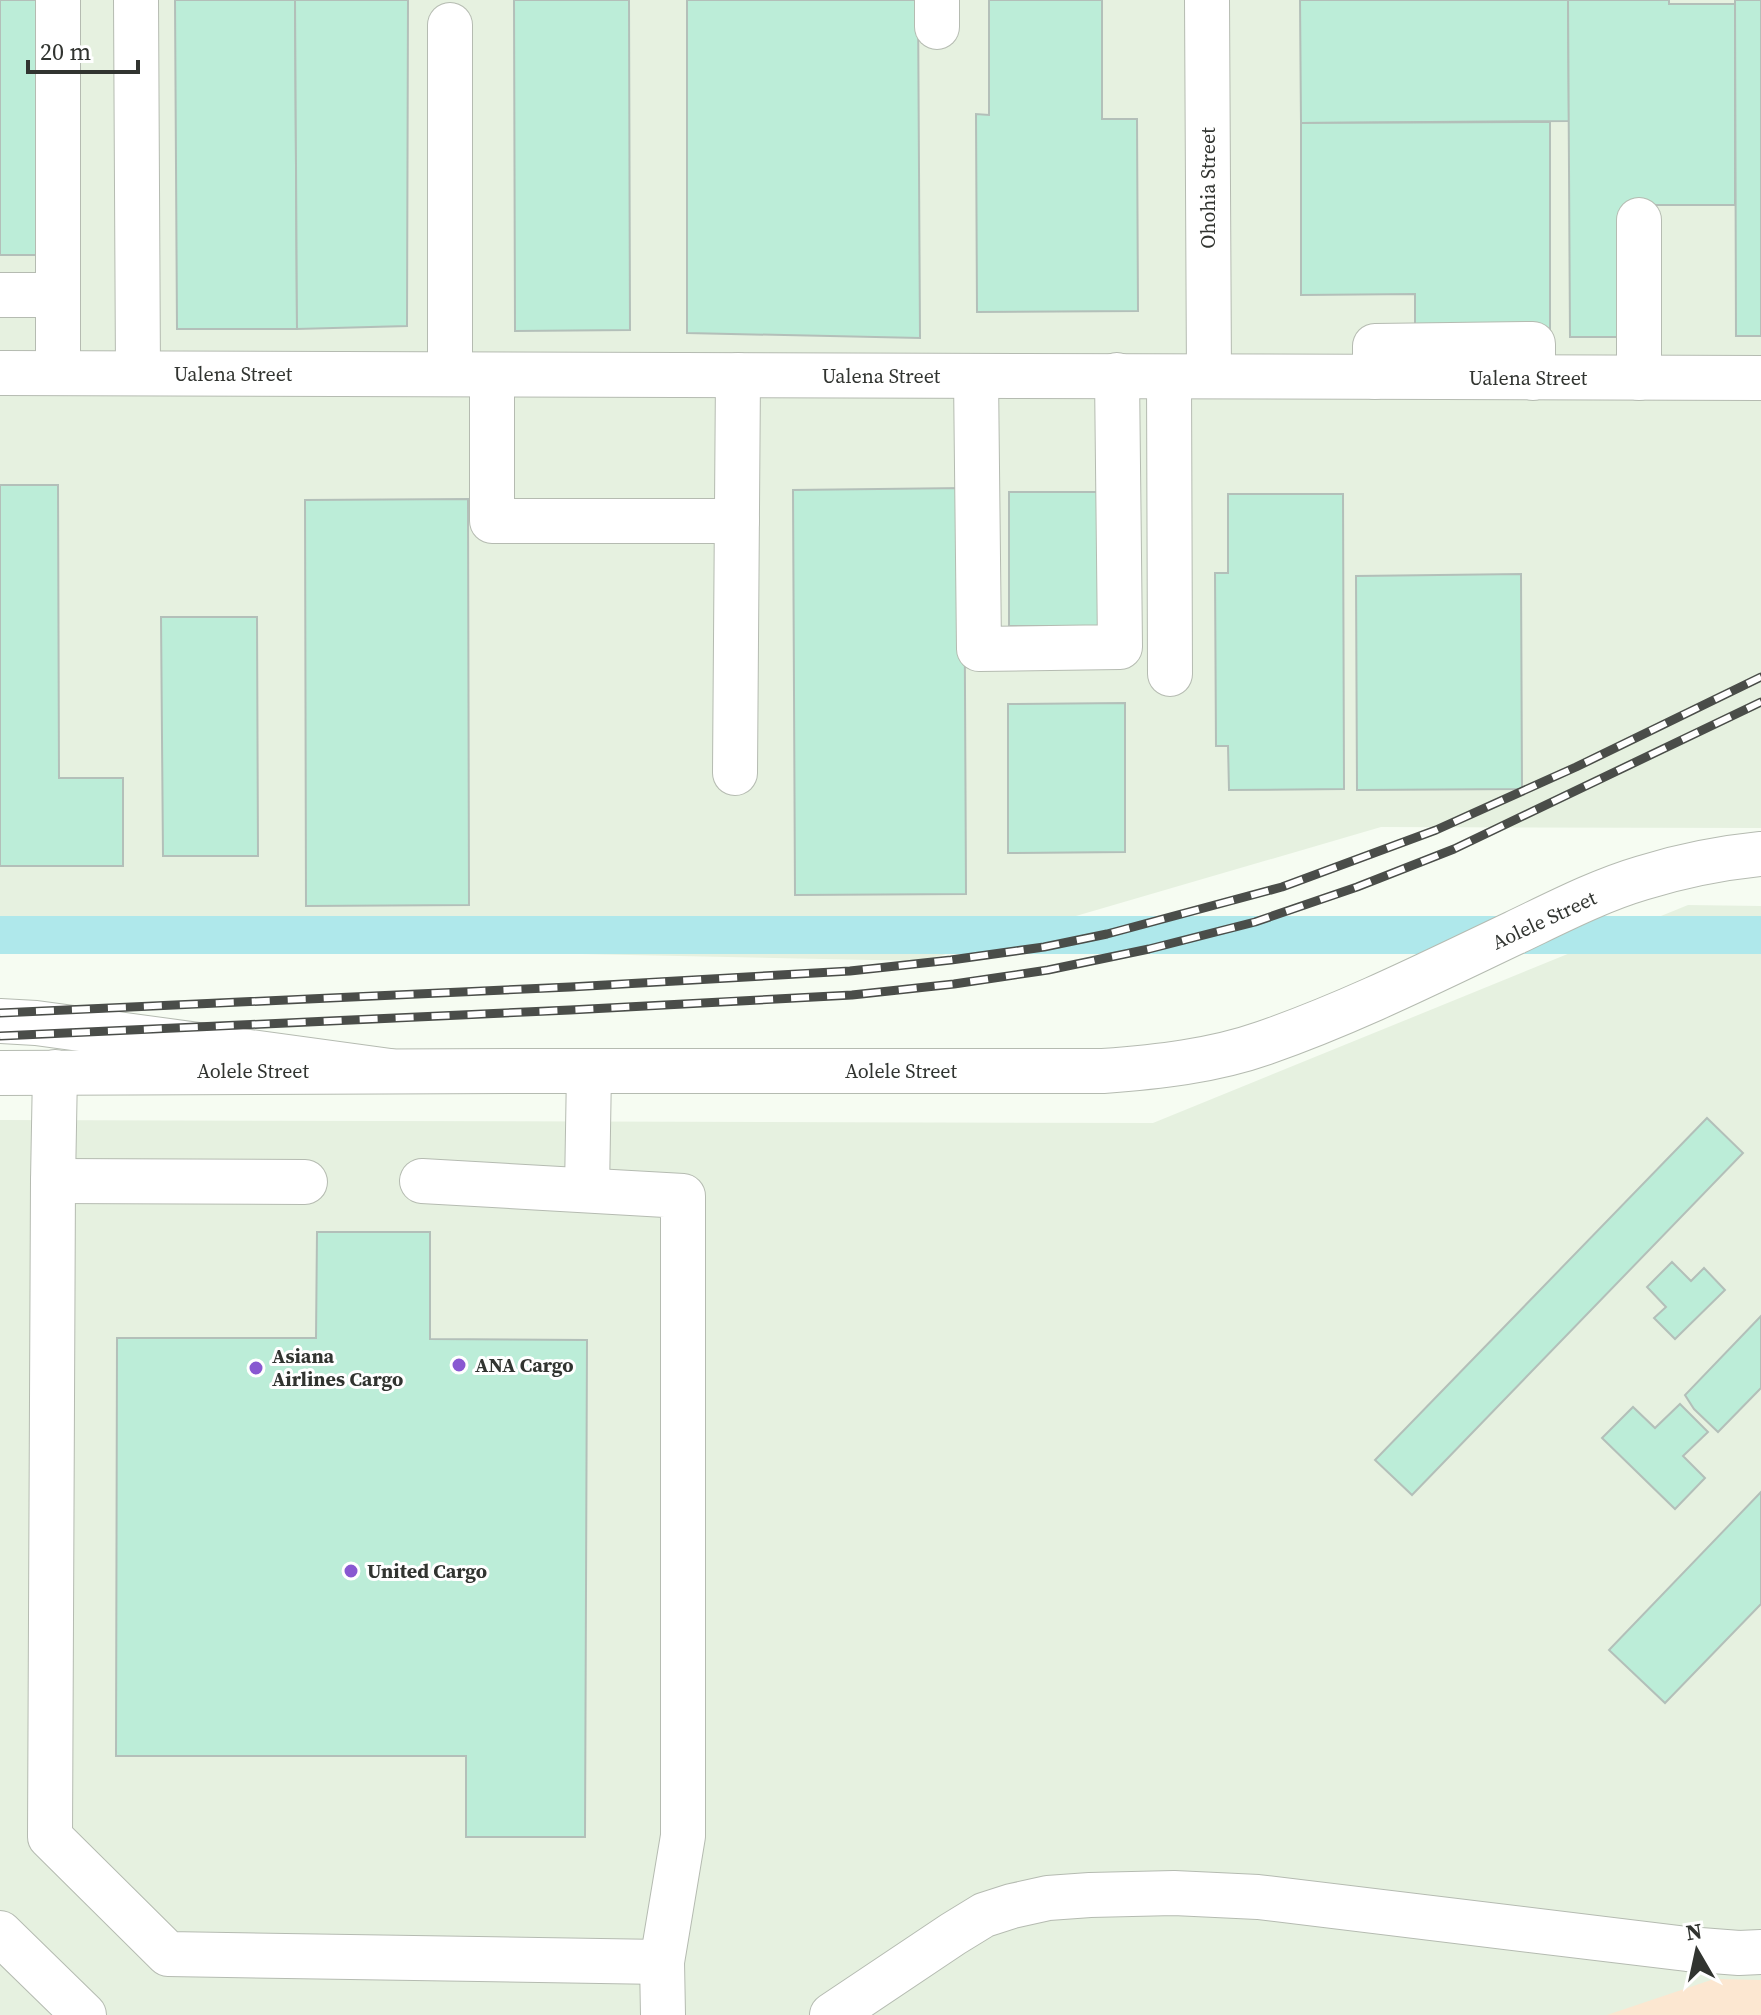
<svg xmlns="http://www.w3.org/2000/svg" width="1761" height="2015" font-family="'Source Serif 4',serif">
	<rect width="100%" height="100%" fill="#f6fcf2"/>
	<g fill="#e6f1e0">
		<polygon points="0,0 1761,0 1761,828 1381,827 922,961 0,942"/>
		<polygon points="1688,905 1761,906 1761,2015 0,2015 0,1120 1153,1123"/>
	</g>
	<polygon fill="#fce7d1" points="1714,1979 1761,1980 1761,2015 1607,2015"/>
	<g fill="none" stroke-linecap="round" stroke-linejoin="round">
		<polyline stroke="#afe8eb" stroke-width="38" points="0,935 1761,935"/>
	</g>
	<g fill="#bcedd8" stroke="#b3bfb9" stroke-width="2">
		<polygon points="0,0 36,0 37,255 0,255"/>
		<polygon points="175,0 295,0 297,329 177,329"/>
		<polygon points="295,0 408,0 407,326 297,329"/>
		<polygon points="514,0 629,0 630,330 515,331"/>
		<polygon points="687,0 918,0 920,338 687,333"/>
		<polygon points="989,0 1102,0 1102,119 1137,119 1138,311 977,312 976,114 989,115"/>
		<polygon points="1300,0 1568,0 1569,121 1301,123"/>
		<polygon points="1568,0 1669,0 1669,4 1735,4 1735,205 1630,205 1631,337 1570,337"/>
		<polygon points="1735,0 1761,0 1761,336 1736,336"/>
		<polygon points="1550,122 1550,337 1415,338 1415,294 1301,295 1301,123"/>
		<polygon points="0,485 58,485 59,778 123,778 123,866 0,866"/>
		<polygon points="964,488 966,894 795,895 793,490"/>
		<polygon points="1009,492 1112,492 1113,626 1009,626"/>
		<polygon points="1228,494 1343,494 1344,789 1229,790 1228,746 1216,746 1215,573 1228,573"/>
		<polygon points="468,499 469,905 306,906 305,500"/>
		<polygon points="1521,574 1522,789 1357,790 1356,576"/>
		<polygon points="161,617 257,617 258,856 163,856"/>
		<polygon points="1125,703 1125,852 1008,853 1008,704"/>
		<polygon points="1707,1118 1743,1153 1412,1495 1375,1460"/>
		<polygon points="317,1232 430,1232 430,1339 587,1340 585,1837 466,1837 466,1756 116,1756 117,1338 316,1338"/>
		<polygon points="1672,1262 1691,1281 1704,1268 1725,1290 1675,1339 1654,1318 1666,1307 1647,1287"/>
		<polygon points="1761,1316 1761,1388 1718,1432 1694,1409 1685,1395"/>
		<polygon points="1680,1404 1708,1432 1683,1456 1705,1478 1675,1509 1602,1438 1633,1407 1655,1428"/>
		<polygon points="1761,1492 1761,1604 1665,1703 1609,1650"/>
	</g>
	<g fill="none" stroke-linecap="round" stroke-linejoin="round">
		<defs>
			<g id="minor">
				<polyline points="58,0 58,373"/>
				<polyline points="136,0 138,373"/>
				<polyline points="937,0 937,27"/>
				<polyline points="1207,0 1209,376"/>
				<polyline points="450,25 450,374"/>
				<polyline points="1639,220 1639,378"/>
				<polyline points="0,295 58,295"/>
				<polyline points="0,373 1761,378"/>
				<polyline points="492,375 492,521 737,521"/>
				<polyline points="976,376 979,649 1120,647 1117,375"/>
				<polyline points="1169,377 1170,674"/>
				<polyline points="1375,377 1375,346 1533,344 1533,378"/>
				<polyline points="735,773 738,375"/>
				<polyline points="55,1072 53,1181 50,1837 168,1954 662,1962"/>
				<path d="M 0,1073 L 516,1071 L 1103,1071 C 1157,1067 1213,1061 1264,1043 C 1350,1013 1432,972 1514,933 C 1556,913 1598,891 1642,878 C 1681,866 1721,858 1761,854"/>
				<polyline points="53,1181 305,1182"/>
				<polyline points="422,1181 683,1196 683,1836 662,1962 663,2015"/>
				<polyline points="587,1190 589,1071"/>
				<polyline points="0,1933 84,2015"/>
				<polyline points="832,2015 953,1934 984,1915 1012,1906 1048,1898 1090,1895 1174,1893 1258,1897 1687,1949 1739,1953 1761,1952"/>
			</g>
			<polyline id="highway" points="0,1021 36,1023 390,1071"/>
		</defs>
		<use href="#minor" stroke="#b5bbb1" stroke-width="46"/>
		<use href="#highway" stroke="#b5bbb1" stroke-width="46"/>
		<use href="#minor" stroke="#fff" stroke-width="44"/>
		<use href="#highway" stroke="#fff" stroke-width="44"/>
		<defs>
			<g id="rail">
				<polyline points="0,1013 570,987 850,971 951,960 1044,947 1107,934 1282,887 1436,830 1576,767 1761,677"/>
				<polyline points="0,1036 570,1010 852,995 954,984 1048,970 1149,949 1255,922 1357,887 1454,849 1761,702"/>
			</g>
		</defs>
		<use href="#rail" stroke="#4a4d49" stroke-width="9"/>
		<use href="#rail" stroke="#fff" stroke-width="6" stroke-dasharray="18" stroke-linecap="butt"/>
	</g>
	<g fill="#8858d1" stroke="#fff" stroke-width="3">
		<circle cx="459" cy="1365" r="8"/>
		<circle cx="256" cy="1368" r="8"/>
		<circle cx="351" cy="1571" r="8"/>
	</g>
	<g text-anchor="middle" stroke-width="6" stroke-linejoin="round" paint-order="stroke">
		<g font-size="20" fill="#313430" stroke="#fff">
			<text transform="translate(1208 188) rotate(-90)" y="7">Ohohia Street</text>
			<text x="233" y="381">Ualena Street</text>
			<text x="881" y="383">Ualena Street</text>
			<text x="1528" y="385">Ualena Street</text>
			<text transform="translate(1544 920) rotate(-25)" y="7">Aolele Street</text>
			<text x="253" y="1078">Aolele Street</text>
			<text x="901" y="1078">Aolele Street</text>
		</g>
		<g font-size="20" font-weight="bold" fill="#313430" stroke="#fff" text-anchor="start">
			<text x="272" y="1363">Asiana<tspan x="272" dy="23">Airlines Cargo</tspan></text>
			<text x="475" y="1372">ANA Cargo</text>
			<text x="367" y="1578">United Cargo</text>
		</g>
	</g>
	<g transform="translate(1697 1951) rotate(351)" stroke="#ffffff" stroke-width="6" paint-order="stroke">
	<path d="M0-6L14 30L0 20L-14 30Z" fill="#313430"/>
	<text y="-12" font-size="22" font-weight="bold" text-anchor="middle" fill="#313430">N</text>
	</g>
	<path d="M28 60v12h110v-12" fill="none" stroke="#313430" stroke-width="4"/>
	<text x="40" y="60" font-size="24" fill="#313430" stroke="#ffffff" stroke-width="6" paint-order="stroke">20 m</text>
</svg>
